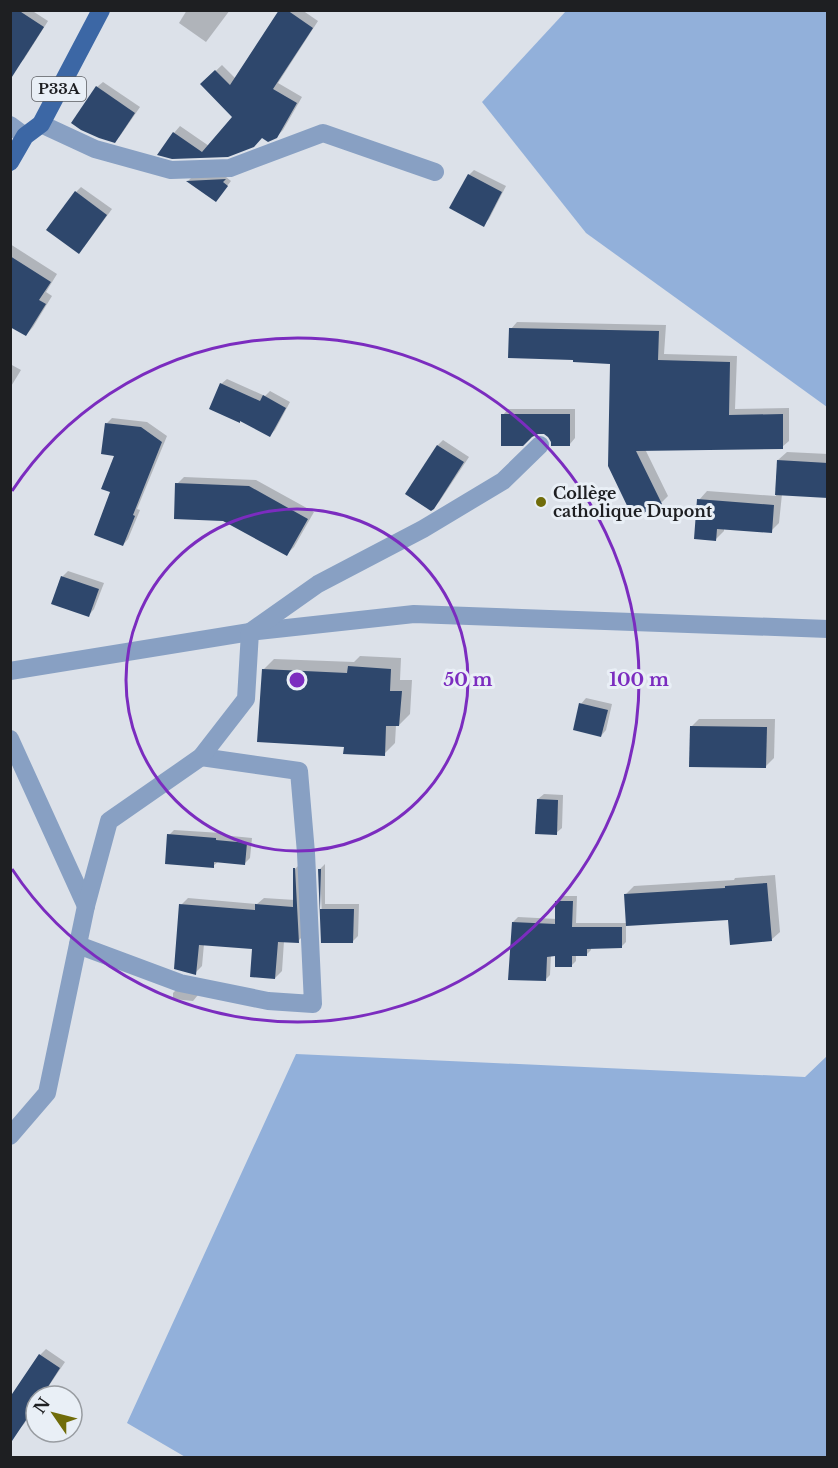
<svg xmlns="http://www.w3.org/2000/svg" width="838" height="1468" font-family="'Libre Baskerville',serif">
	<rect width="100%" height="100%" fill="#dce1e9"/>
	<g fill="#92b0da">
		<polygon points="566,11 827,11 827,407 586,233 482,102"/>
		<polygon points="296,1054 805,1077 827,1056 827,1457 187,1458 127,1423"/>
	</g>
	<g fill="#0003">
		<polygon points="10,10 31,10 48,21 24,59 19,64"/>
		<polygon points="187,10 230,10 206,42 179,23"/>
		<polygon points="281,10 302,10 318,21 278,83 302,97 283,130 276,137 262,136 227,155 160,154 174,133 180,126 209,146 234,117 202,84 222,65 236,79"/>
		<polygon points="103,82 140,107 120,136 115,141 97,87"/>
		<polygon points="474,170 506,186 489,219 483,225 469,175"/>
		<polygon points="228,176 226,177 231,181 216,200 188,181 192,177"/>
		<polygon points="81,187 112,209 84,247 76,192"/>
		<polygon points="10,244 57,274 46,292 52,296 33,327 26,335 10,325"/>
		<polygon points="517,322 666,325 664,354 737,356 735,409 789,408 789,441 782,447 645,449 668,496 662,502 634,516 612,362 574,358 511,329"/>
		<polygon points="10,364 21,370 10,388"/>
		<polygon points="227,379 265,396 270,391 290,402 275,430 270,435 241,419 221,384"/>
		<polygon points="508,409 575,409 575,438 570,444 552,441 544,433 538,432 503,415"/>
		<polygon points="112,418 147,422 167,436 137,509 140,510 128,539 123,545 112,491 116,454 107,423"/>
		<polygon points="443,440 469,457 439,502 433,508 407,493 438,445"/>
		<polygon points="787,452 828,454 828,497 782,494 779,523 771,531 724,528 724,531 716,539 699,500 707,491 776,496 778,460"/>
		<polygon points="184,477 256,480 314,512 294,547 287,554 223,519 177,484"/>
		<polygon points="68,571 104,583 94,609 89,615 53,603 63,576"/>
		<polygon points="360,656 401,658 400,680 412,680 410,714 399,725 396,725 395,743 384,754 345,745 263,670 274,659 354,662"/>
		<polygon points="586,698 612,704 606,730 601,736 581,704"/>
		<polygon points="699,719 775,719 774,758 766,766 691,727"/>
		<polygon points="544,794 563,795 562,828 556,833 538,799"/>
		<polygon points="174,830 221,833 221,835 252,838 250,858 245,863 219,861 213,866 169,835"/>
		<polygon points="302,862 305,934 298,941 284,941 282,971 275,978 254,948 204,944 202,966 195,973 181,905 188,898 257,904 264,898 295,900 295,869"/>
		<polygon points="325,864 325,904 359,904 358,936 353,941 323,942 320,869"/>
		<polygon points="775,875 780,932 771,940 729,918 626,925 626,942 621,947 591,947 591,950 586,955 576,955 576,961 571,966 557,955 551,955 550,975 545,980 513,922 518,917 557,919 557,901 561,896 577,896 576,923 627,923 625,895 634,886 734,880 735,878"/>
		<polygon points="179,987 198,995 193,1001 173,999 173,993"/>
		<polygon points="46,1349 65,1362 42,1396 36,1396 36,1405 24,1424 19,1429 10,1400 40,1355"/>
	</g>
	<g fill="#2e476c">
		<polygon points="10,10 18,10 44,27 10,80"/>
		<polygon points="279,10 287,10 313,28 273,89 297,103 277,138 268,142 262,138 254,147 228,157 172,159 157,155 173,132 202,152 232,117 200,84 215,70 230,85"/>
		<polygon points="96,86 135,113 115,143 99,138 81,130 71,123"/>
		<polygon points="468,174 502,192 484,227 449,208"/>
		<polygon points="226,179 223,182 228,186 216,202 186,181"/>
		<polygon points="75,191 107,215 79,254 46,230"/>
		<polygon points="10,256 51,282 39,300 46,304 26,336 10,327"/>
		<polygon points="509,328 659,331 658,360 730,362 729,415 783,414 783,449 636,451 662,504 633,518 608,466 610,364 573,362 573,360 508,358"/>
		<polygon points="220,383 260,401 263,395 286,408 270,437 240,421 240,423 209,409"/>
		<polygon points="501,414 570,414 570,446 551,446 551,442 548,437 544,434 538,434 532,437 523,446 501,446"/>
		<polygon points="105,423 141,427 162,442 133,515 135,516 123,546 94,535 110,492 101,489 114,456 101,454"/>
		<polygon points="437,445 464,462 434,509 431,511 405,494"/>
		<polygon points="777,460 828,463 828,498 775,495"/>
		<polygon points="175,483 249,486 308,519 287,556 223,521 174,519"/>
		<polygon points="697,499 774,505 772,533 717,529 716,541 694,539"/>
		<polygon points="61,576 99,589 89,617 51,604"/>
		<polygon points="348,666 391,669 390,691 402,691 399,726 386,726 385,756 343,754 344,747 257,742 262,669 347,673"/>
		<polygon points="579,703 608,710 601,737 573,730"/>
		<polygon points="690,726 767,727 766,768 689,767"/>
		<polygon points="537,799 558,800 557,835 535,834"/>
		<polygon points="167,834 216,838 216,840 247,843 245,865 214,862 214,868 165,864"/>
		<polygon points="293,868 295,868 299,943 278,942 275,979 250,977 252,949 199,945 196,975 174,969 179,904 255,910 255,904 293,907"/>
		<polygon points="318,869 321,869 320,909 354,909 353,943 321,943"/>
		<polygon points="767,883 772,941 730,945 728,920 626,926 624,894 725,888 725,886"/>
		<polygon points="555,901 573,901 572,927 622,927 622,948 587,949 587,956 572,956 572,967 555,967 555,956 547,957 546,981 508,980 512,922 555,924"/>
		<polygon points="39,1354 60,1368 42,1396 36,1396 36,1405 10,1444 10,1397"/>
	</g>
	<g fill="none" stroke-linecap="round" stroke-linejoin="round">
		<g stroke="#88a0c3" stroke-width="18">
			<polyline points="41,124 95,149 171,170 230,168 323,133 435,172"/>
			<polyline points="10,125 25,136"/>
			<polyline points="10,671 250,632 414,614 828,629"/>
			<polyline points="10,739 86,906"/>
			<polyline points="78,945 180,983 268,1001 313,1004 306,853 299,771 201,757"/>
			<polyline points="10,1136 47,1093 86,906 109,821 201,757 246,699 250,632 318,584 423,529 503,481 540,445"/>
		</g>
		<polyline stroke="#3c67a5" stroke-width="18" points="10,162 25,136 41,124 101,10"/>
	</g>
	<g fill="none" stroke="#7b2cbf" stroke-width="3">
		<circle cx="297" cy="680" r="171"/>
		<path d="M12 491A342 342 0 1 1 12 869"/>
	</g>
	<circle fill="#706c0a" stroke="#e9eff6" stroke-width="2" cx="541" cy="502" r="6"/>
	<g text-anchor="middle" stroke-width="6" stroke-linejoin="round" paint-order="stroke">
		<rect fill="#e9eff6" stroke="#5b5d62" stroke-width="1.5" x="32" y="77" width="54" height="24" rx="4.5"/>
		<g font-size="15" font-weight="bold" fill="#1e1f22">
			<text x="59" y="94">P33A</text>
		</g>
		<g font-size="16" font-weight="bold" fill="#1e1f22" stroke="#e9eff6" text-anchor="start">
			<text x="553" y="499">Collège<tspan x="553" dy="18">catholique Dupont</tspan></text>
		</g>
	</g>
	<circle cx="297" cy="680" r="9" fill="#7b2cbf" stroke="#e9eff6" stroke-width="3"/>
	<g font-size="18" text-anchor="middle" font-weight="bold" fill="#7b2cbf" stroke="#e9eff6" stroke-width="6" stroke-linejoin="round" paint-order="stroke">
		<text x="468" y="686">50 m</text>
		<text x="639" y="686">100 m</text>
	</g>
	<rect width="838" height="1468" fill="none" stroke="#1e1f22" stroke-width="24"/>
	<g transform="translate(54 1414) rotate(305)"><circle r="28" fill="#e9eff6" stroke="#989ca1" stroke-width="1.5"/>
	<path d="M0-4.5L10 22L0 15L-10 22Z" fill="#706c0a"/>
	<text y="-9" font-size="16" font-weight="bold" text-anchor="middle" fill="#1e1f22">N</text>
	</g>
</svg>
